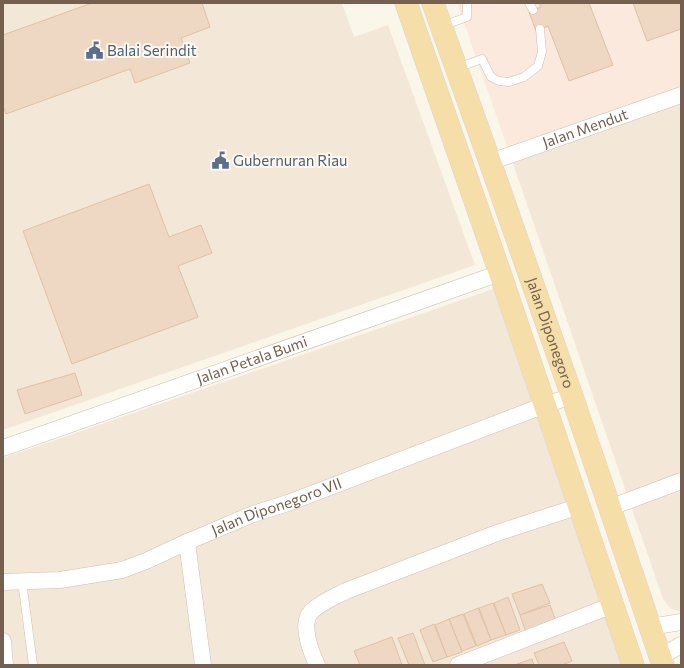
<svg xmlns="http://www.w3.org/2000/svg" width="684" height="668" font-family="Commissioner,sans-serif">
	<rect width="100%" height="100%" fill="#fbf6ea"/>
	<g fill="#f3e8d8">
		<polygon points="3,3 342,3 354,37 388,25 475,265 3,430"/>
		<polygon points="681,93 681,612 671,609 663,599 510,155"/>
		<polygon points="499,287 628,665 3,665 3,458"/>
	</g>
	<polygon fill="#fbe9de" points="457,3 681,3 681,93 510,155"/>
	<g fill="#efd8c3" stroke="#e1c0a4">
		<polygon points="92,3 202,3 210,27 181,38 190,63 135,83 130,69 6,114 3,106 3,35"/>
		<polygon points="539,3 589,3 613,65 569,81 548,26 536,31 529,12 541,7"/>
		<polygon points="633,3 681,3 681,29 647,41"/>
		<polygon points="149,184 169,237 201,225 212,253 178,266 198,317 72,364 23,231"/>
		<polygon points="75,373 82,395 25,414 17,390"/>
		<polygon points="542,584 550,603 520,615 512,594"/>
		<polygon points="508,597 520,630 506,635 494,603"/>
		<polygon points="493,603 506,635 491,640 479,608"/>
		<polygon points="550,605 557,624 527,635 520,615"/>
		<polygon points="478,608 491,640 477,646 464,614"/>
		<polygon points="463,614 476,646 462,651 449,619"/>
		<polygon points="449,619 462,652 447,657 435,625"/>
		<polygon points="434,624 447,657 433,662 420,630"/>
		<polygon points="413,633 425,665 409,665 398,638"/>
		<polygon points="392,637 402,665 360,665 354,651"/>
		<polygon points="564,642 572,661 562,665 539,665 534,653"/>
		<polygon points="532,659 534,665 517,664"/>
	</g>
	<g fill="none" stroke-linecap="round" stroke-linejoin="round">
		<defs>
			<g id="service">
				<polyline points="529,3 533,10"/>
				<polyline points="442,26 467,17 467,3"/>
				<polyline points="457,68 482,59 491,77 499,81 509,82 524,77 538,66 542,52 540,29"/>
				<polyline points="22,581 33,665"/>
			</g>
			<g id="minor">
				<path id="s1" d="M 490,162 L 681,95"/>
				<path id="s2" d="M 3,448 L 500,273"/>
				<polyline points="609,508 681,481"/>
				<polyline points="187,542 203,665"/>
				<path id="s3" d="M 3,582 L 60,580 L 122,570 L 146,561 L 187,542 L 253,514 L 288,503 L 545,405 L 572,396"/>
				<polyline points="650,627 681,622"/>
				<polyline points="3,641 5,665"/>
				<polyline points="660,657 681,645"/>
				<path d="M 317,665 C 311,652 300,624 311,612 C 321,602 334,597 346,591 L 497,533 L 580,506"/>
				<polyline points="458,665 613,605"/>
			</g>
			<g id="primary">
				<polyline points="406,3 500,273 633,665"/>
				<path id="s4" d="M 433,3 L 490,162 L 572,396 L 663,665"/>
			</g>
		</defs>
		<use href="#service" stroke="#cdbfb0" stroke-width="9"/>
		<use href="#minor" stroke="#cdbfb0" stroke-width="17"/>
		<use href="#primary" stroke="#dbd5d1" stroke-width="23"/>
		<use href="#service" stroke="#fff" stroke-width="8"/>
		<use href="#minor" stroke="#fff" stroke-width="16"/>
		<use href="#primary" stroke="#f5dea7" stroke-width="22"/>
	</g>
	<defs>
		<symbol id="civic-bare" viewBox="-9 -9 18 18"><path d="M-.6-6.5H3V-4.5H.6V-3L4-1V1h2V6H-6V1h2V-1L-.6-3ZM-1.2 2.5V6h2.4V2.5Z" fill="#5c6f8a" stroke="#fef9f0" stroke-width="2.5" paint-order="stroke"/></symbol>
	</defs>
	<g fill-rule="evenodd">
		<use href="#civic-bare" x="82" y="38" width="25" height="25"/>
		<use href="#civic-bare" x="208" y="148" width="25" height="25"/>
	</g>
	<g text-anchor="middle" stroke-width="4" stroke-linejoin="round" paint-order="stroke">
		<g font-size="15" fill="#4e5e75" stroke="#fef9f0" text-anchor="start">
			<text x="107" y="56">Balai Serindit</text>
			<text x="233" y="166">Gubernuran Riau</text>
		</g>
		<g font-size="15" fill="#755f4e" stroke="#fef9f0">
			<text dy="5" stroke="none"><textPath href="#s1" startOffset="101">Jalan Mendut</textPath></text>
			<text dy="5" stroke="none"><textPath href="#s4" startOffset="350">Jalan Diponegoro</textPath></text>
			<text dy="5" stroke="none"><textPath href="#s2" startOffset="264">Jalan Petala Bumi</textPath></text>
			<text dy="5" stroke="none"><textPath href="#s3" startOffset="287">Jalan Diponegoro VII</textPath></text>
		</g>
	</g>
	<rect width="684" height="668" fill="none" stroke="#755f4e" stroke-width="8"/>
</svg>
